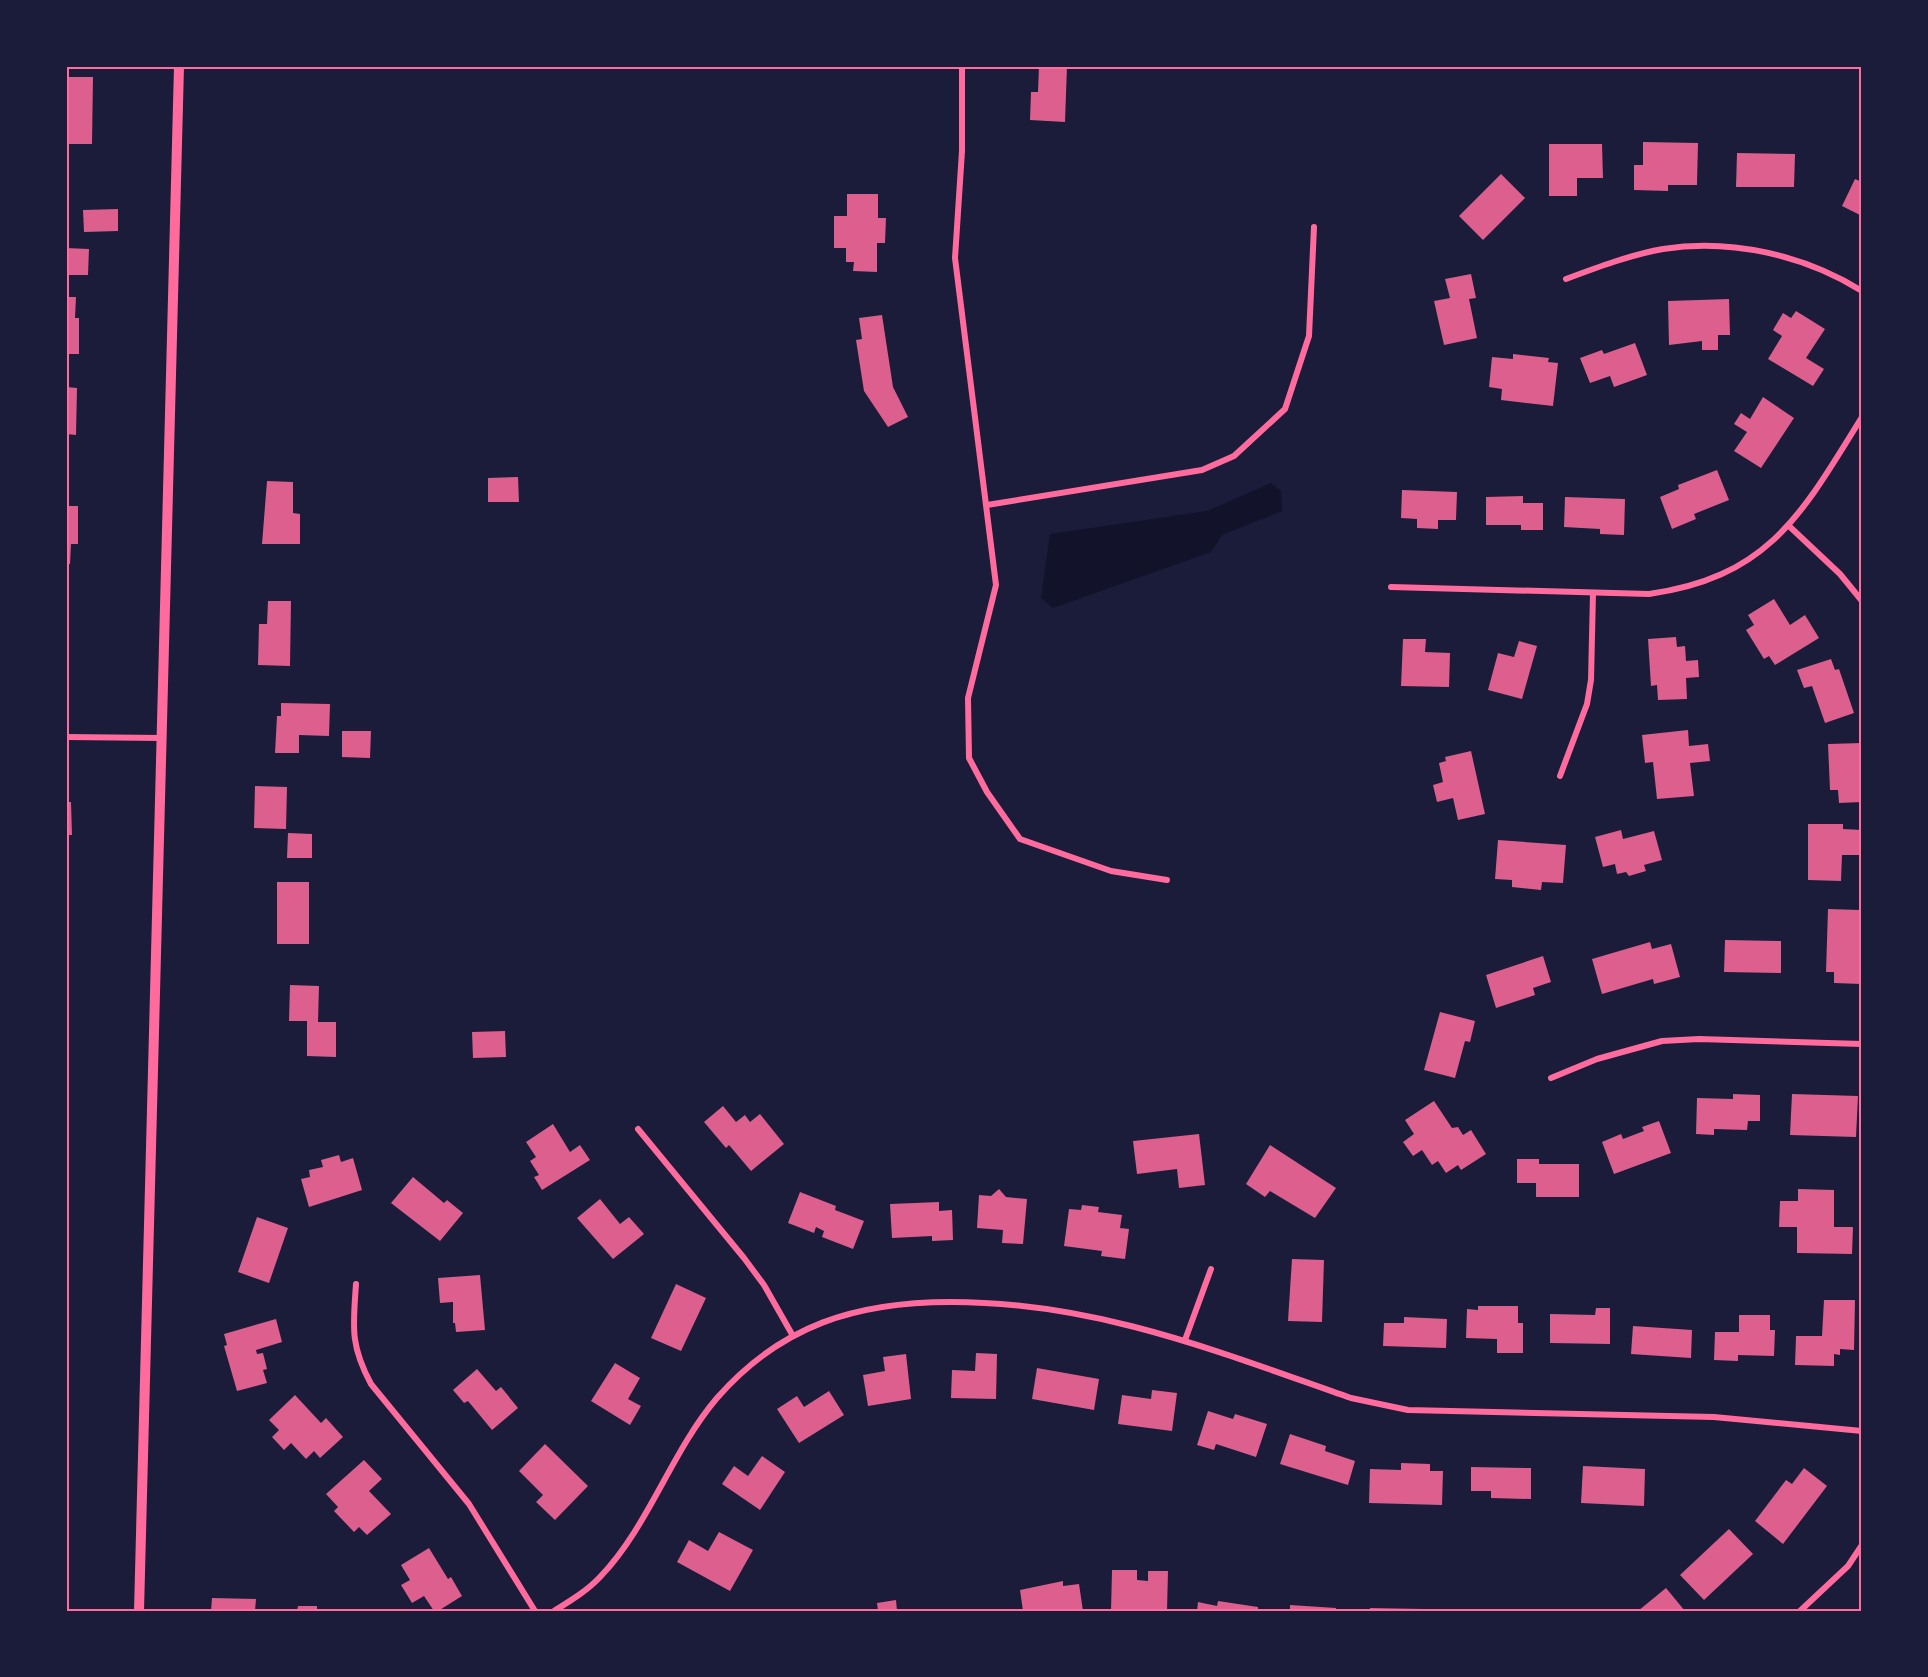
<svg xmlns="http://www.w3.org/2000/svg" width="1928" height="1677" font-family="Karla,sans-serif">
	<rect width="100%" height="100%" fill="#1b1b3a"/>
	<polygon fill="#12122b" points="1271,483 1281,491 1282,511 1222,535 1211,552 1053,608 1041,598 1050,534 1207,511"/>
	<g fill="#dd5f8e">
		<polygon points="1039,66 1067,66 1065,122 1030,120 1031,92 1038,92"/>
		<polygon points="66,77 93,77 92,144 66,144"/>
		<polygon points="1643,142 1698,143 1697,185 1668,185 1668,191 1634,190 1634,165 1643,165"/>
		<polygon points="1549,144 1602,144 1603,178 1577,178 1577,196 1549,196"/>
		<polygon points="1737,153 1795,154 1794,187 1736,187"/>
		<polygon points="1501,174 1525,198 1483,240 1459,216"/>
		<polygon points="1855,179 1862,182 1862,216 1842,206"/>
		<polygon points="847,194 878,194 878,218 886,218 885,243 877,243 877,272 853,271 854,262 846,262 846,248 834,248 834,216 847,216"/>
		<polygon points="118,209 118,231 84,232 83,210"/>
		<polygon points="66,248 89,249 88,275 66,275"/>
		<polygon points="1471,274 1476,298 1469,299 1477,338 1444,345 1434,301 1450,298 1445,279"/>
		<polygon points="66,297 76,297 75,318 79,318 79,354 66,354"/>
		<polygon points="1729,299 1730,335 1718,335 1718,350 1702,350 1702,341 1669,345 1668,301"/>
		<polygon points="1796,311 1825,329 1806,358 1824,369 1813,386 1768,359 1782,336 1773,330 1783,313 1791,318"/>
		<polygon points="882,315 893,387 908,417 888,427 864,391 856,340 862,339 859,318"/>
		<polygon points="1635,343 1647,375 1614,387 1610,376 1590,383 1580,358 1602,350 1604,354"/>
		<polygon points="1513,354 1549,358 1548,362 1558,363 1553,406 1501,400 1502,389 1489,387 1492,357 1513,359"/>
		<polygon points="66,387 77,388 76,435 66,434"/>
		<polygon points="1763,397 1794,418 1761,468 1734,451 1747,432 1734,424 1741,413 1750,419"/>
		<polygon points="1717,470 1729,500 1694,514 1696,519 1672,529 1660,497 1679,489 1678,485"/>
		<polygon points="518,477 519,502 488,502 488,478"/>
		<polygon points="267,481 293,482 293,513 300,514 300,544 262,544"/>
		<polygon points="1402,490 1457,492 1456,520 1438,520 1438,529 1417,528 1417,519 1401,518"/>
		<polygon points="1523,496 1523,503 1543,503 1543,530 1521,530 1521,525 1486,525 1486,497"/>
		<polygon points="1565,497 1625,499 1624,535 1600,534 1600,529 1564,527"/>
		<polygon points="66,506 78,506 78,544 71,544 70,564 66,564"/>
		<polygon points="1774,599 1790,625 1805,615 1819,638 1775,665 1769,656 1764,659 1746,630 1754,625 1748,615"/>
		<polygon points="268,601 291,601 290,666 258,665 259,624 267,624"/>
		<polygon points="1676,637 1677,647 1685,646 1686,661 1698,660 1699,677 1686,678 1687,699 1658,700 1657,685 1651,686 1648,639"/>
		<polygon points="1403,639 1426,639 1425,652 1450,653 1449,687 1401,686"/>
		<polygon points="1519,641 1537,646 1522,699 1488,690 1498,653 1514,657"/>
		<polygon points="1831,659 1835,670 1839,669 1854,713 1825,723 1812,686 1804,688 1797,670"/>
		<polygon points="281,703 330,704 329,736 299,735 299,753 275,753 277,716 281,716"/>
		<polygon points="1688,730 1689,746 1708,744 1710,761 1690,763 1694,796 1657,799 1653,762 1645,763 1642,735"/>
		<polygon points="342,731 371,731 370,758 342,757"/>
		<polygon points="1862,743 1862,802 1839,803 1838,790 1830,790 1828,744"/>
		<polygon points="1471,751 1485,814 1458,820 1453,798 1437,802 1433,785 1443,782 1439,763 1446,761 1445,757"/>
		<polygon points="255,786 287,787 286,829 254,828"/>
		<polygon points="66,802 71,802 72,835 66,835"/>
		<polygon points="1808,824 1843,824 1843,829 1862,830 1862,855 1842,855 1841,881 1808,880"/>
		<polygon points="1621,830 1623,839 1654,831 1662,860 1644,865 1646,871 1629,876 1626,872 1617,874 1615,864 1603,867 1595,837"/>
		<polygon points="288,833 312,834 312,858 287,858"/>
		<polygon points="1498,840 1566,845 1563,883 1542,882 1541,890 1512,887 1512,880 1495,879"/>
		<rect x="277" y="882" width="32" height="62"/>
		<polygon points="1828,909 1860,910 1861,984 1834,983 1834,972 1826,972"/>
		<polygon points="1725,940 1781,941 1781,973 1724,972"/>
		<polygon points="1650,942 1652,949 1671,944 1680,977 1654,984 1653,979 1602,994 1592,959"/>
		<polygon points="1543,956 1551,982 1533,988 1535,995 1496,1008 1486,975"/>
		<polygon points="290,985 319,986 318,1022 336,1022 336,1057 307,1056 307,1021 289,1021"/>
		<polygon points="1440,1012 1475,1021 1470,1042 1465,1041 1455,1078 1424,1070"/>
		<polygon points="505,1031 506,1057 473,1058 472,1032"/>
		<polygon points="1733,1094 1760,1095 1760,1121 1748,1121 1747,1130 1714,1129 1714,1135 1696,1134 1697,1098 1733,1099"/>
		<polygon points="1792,1094 1858,1096 1856,1137 1790,1135"/>
		<polygon points="1434,1101 1452,1128 1458,1127 1463,1135 1471,1130 1486,1154 1461,1170 1458,1165 1446,1173 1438,1161 1432,1165 1422,1150 1413,1156 1403,1142 1414,1134 1405,1120"/>
		<polygon points="723,1106 736,1122 745,1115 750,1122 760,1114 784,1144 751,1171 729,1145 726,1148 704,1122"/>
		<polygon points="1659,1121 1671,1153 1614,1174 1602,1142 1621,1134 1623,1139 1644,1131 1642,1127"/>
		<polygon points="553,1124 570,1152 580,1145 590,1160 542,1190 534,1177 539,1175 530,1161 536,1157 526,1142"/>
		<polygon points="1199,1134 1205,1185 1179,1188 1177,1169 1137,1174 1133,1141"/>
		<polygon points="1270,1145 1336,1188 1315,1218 1270,1191 1265,1197 1246,1184"/>
		<polygon points="339,1155 341,1162 353,1158 362,1190 309,1207 301,1179 310,1177 309,1170 323,1167 321,1160"/>
		<polygon points="1517,1159 1539,1159 1539,1164 1579,1164 1579,1197 1536,1197 1536,1183 1517,1183"/>
		<polygon points="413,1177 444,1203 447,1200 463,1213 440,1241 391,1203"/>
		<polygon points="999,1189 1006,1197 1027,1199 1023,1244 1002,1243 1003,1230 977,1228 979,1195 991,1196"/>
		<polygon points="1798,1189 1834,1190 1834,1227 1853,1227 1852,1254 1797,1253 1797,1227 1779,1227 1780,1201 1798,1201"/>
		<polygon points="800,1192 836,1206 835,1210 864,1221 853,1249 822,1237 824,1231 816,1227 814,1233 788,1223"/>
		<polygon points="600,1199 620,1224 629,1217 644,1234 613,1259 577,1218"/>
		<polygon points="939,1202 939,1211 952,1210 953,1240 932,1241 932,1236 892,1238 890,1204"/>
		<polygon points="1082,1205 1099,1207 1098,1212 1122,1215 1120,1228 1129,1229 1125,1259 1101,1256 1102,1251 1064,1246 1069,1209 1081,1210"/>
		<polygon points="257,1217 288,1228 269,1283 238,1272"/>
		<polygon points="1292,1259 1324,1260 1322,1322 1288,1321"/>
		<polygon points="480,1275 485,1330 456,1332 455,1323 453,1323 453,1302 440,1303 438,1278"/>
		<polygon points="676,1284 706,1298 681,1351 651,1338"/>
		<polygon points="1824,1300 1855,1300 1854,1350 1840,1349 1840,1355 1834,1354 1834,1366 1795,1365 1796,1336 1822,1336"/>
		<polygon points="1478,1306 1518,1306 1518,1323 1523,1323 1523,1353 1497,1353 1497,1339 1466,1338 1467,1309 1478,1310"/>
		<polygon points="1596,1308 1610,1308 1610,1344 1550,1343 1550,1314 1595,1315"/>
		<polygon points="1739,1315 1770,1315 1770,1330 1775,1330 1774,1356 1738,1355 1738,1361 1714,1360 1715,1332 1739,1332"/>
		<polygon points="1404,1317 1447,1319 1446,1348 1383,1346 1384,1323 1404,1323"/>
		<polygon points="276,1319 282,1342 256,1350 257,1354 263,1353 267,1369 263,1370 267,1383 237,1391 224,1346 227,1345 224,1334"/>
		<polygon points="1633,1326 1692,1330 1691,1358 1631,1354"/>
		<polygon points="976,1353 997,1354 996,1399 951,1398 952,1370 975,1371"/>
		<polygon points="906,1354 911,1399 868,1406 863,1375 885,1371 883,1357"/>
		<polygon points="615,1363 640,1378 628,1399 641,1406 630,1425 591,1401"/>
		<polygon points="1037,1368 1099,1379 1094,1410 1032,1399"/>
		<polygon points="477,1369 496,1391 501,1387 518,1408 492,1430 468,1401 464,1403 453,1390"/>
		<polygon points="1152,1390 1177,1393 1172,1431 1118,1424 1122,1395 1151,1399"/>
		<polygon points="829,1391 844,1415 799,1443 777,1409 797,1396 804,1407"/>
		<polygon points="295,1395 321,1423 326,1418 343,1437 320,1458 314,1451 306,1459 291,1443 284,1450 272,1437 279,1430 269,1420"/>
		<polygon points="1208,1411 1233,1419 1235,1414 1267,1424 1256,1457 1216,1444 1214,1450 1197,1445"/>
		<polygon points="1290,1434 1326,1446 1325,1451 1355,1461 1348,1485 1280,1464"/>
		<polygon points="545,1444 588,1486 555,1520 536,1502 543,1495 519,1471"/>
		<polygon points="762,1456 785,1472 760,1510 722,1484 734,1466 748,1476"/>
		<polygon points="364,1460 382,1479 369,1491 391,1514 367,1535 359,1527 354,1532 334,1511 338,1507 326,1494"/>
		<polygon points="1401,1463 1430,1464 1430,1471 1443,1471 1442,1505 1369,1503 1370,1469 1401,1470"/>
		<polygon points="1583,1466 1645,1469 1644,1506 1581,1503"/>
		<polygon points="1471,1467 1531,1468 1531,1499 1491,1498 1491,1491 1471,1491"/>
		<polygon points="1804,1468 1827,1486 1783,1544 1755,1521 1786,1480 1792,1484"/>
		<polygon points="1729,1529 1753,1554 1704,1600 1680,1575"/>
		<polygon points="719,1532 753,1550 730,1591 677,1562 689,1540 708,1551"/>
		<polygon points="429,1548 448,1579 451,1577 462,1596 438,1611 434,1611 424,1596 412,1603 401,1585 410,1580 401,1565"/>
		<polygon points="1112,1570 1137,1570 1137,1580 1148,1581 1148,1571 1168,1571 1167,1611 1111,1611"/>
		<polygon points="1063,1581 1063,1586 1079,1584 1083,1611 1023,1611 1020,1590"/>
		<polygon points="1666,1588 1685,1611 1638,1611"/>
		<polygon points="212,1598 256,1599 255,1611 211,1611"/>
		<polygon points="896,1600 897,1611 878,1611 877,1603"/>
		<polygon points="1218,1601 1258,1607 1258,1611 1197,1611 1198,1602 1217,1606"/>
		<polygon points="1290,1605 1336,1608 1336,1611 1290,1611"/>
		<polygon points="298,1606 317,1606 317,1611 297,1611"/>
		<polygon points="1370,1608 1424,1609 1424,1611 1370,1611"/>
	</g>
	<g fill="none" stroke-linecap="round" stroke-linejoin="round">
		<g stroke="#ff6b9d" stroke-width="6">
			<polyline points="962,66 962,151 955,258 996,585 968,698 969,758 987,792 1020,839 1111,871 1167,880"/>
			<path d="M 1566,279 C 1598,267 1630,255 1663,249 C 1730,238 1804,255 1862,291"/>
			<polyline points="987,505 1202,470 1234,456 1285,409 1309,336 1314,227"/>
			<polyline points="1789,526 1840,574 1862,601"/>
			<path d="M 1391,587 L 1649,594 C 1770,577 1803,512 1862,417"/>
			<polyline points="66,737 162,738"/>
			<polyline points="1560,776 1587,704 1591,680 1593,593"/>
			<polyline points="1551,1078 1597,1059 1662,1041 1699,1039 1862,1044"/>
			<polyline points="638,1129 744,1258 764,1285 793,1336"/>
			<path d="M 356,1284 C 353,1327 350,1345 371,1384 L 469,1504 L 535,1611"/>
			<polyline points="1185,1340 1211,1269"/>
			<path d="M 554,1611 C 570,1601 587,1591 600,1577 C 649,1526 671,1452 717,1398 C 781,1325 856,1302 951,1302 C 1096,1302 1216,1351 1351,1398 L 1408,1410 L 1714,1417 L 1862,1431"/>
			<polyline points="1800,1611 1848,1566 1862,1545"/>
		</g>
		<polyline stroke="#ff6b9d" stroke-width="10" points="139,1611 179,66"/>
	</g>
	<rect width="1928" height="1677" fill="none" stroke="#1b1b3a" stroke-width="135"/>
	<rect x="68" y="68" width="1792" height="1542" fill="none" stroke="#ff6b9d" stroke-width="2"/>
</svg>
